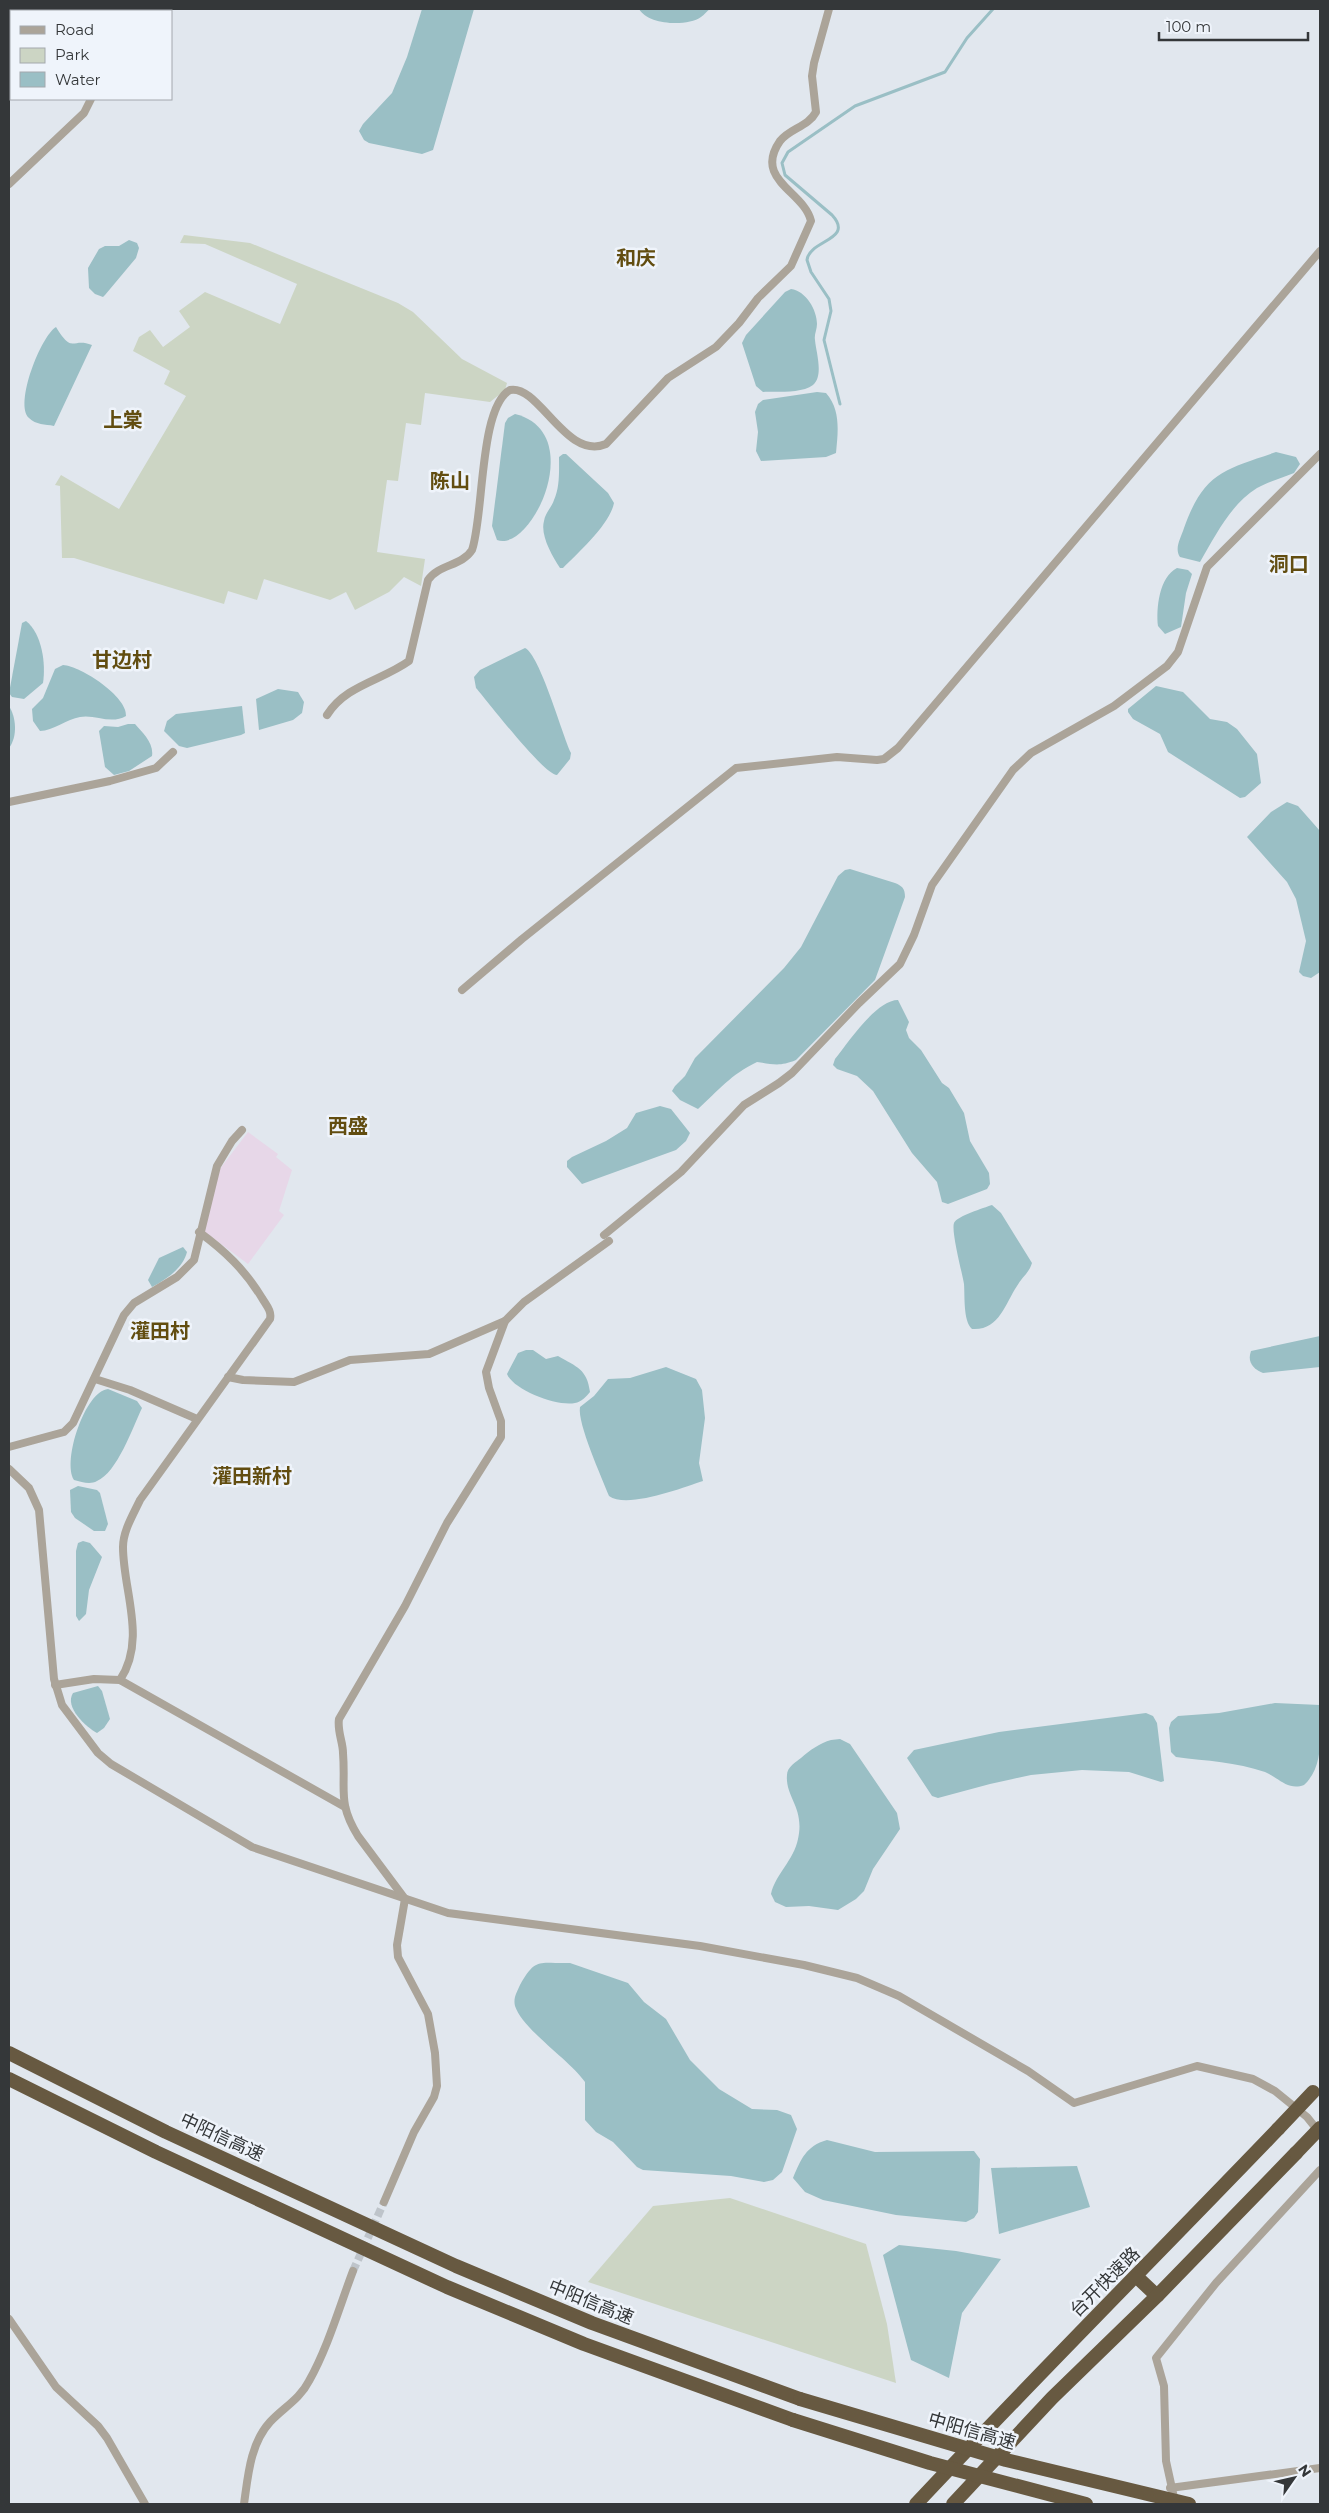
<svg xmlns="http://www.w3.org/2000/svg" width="1329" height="2513" font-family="Montserrat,'Noto Sans SC',sans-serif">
	<rect width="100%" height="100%" fill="#e1e7ee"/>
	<polygon fill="#e7d7e8" points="248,1132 278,1154 276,1157 292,1170 279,1211 284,1215 248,1264 202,1230 216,1174"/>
	<g fill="#ccd5c4">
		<polygon points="184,235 250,243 398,303 413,312 462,359 507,383 505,390 490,402 425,393 421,425 406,423 398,481 387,480 377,552 425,559 421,586 404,577 389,592 355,610 346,592 330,600 264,579 257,600 228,591 224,604 74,558 62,558 60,486 55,485 61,475 119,509 186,396 164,384 170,371 133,351 139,337 150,330 163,347 190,327 179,311 205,292 280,324 297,284 205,244 180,243"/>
		<polygon points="730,2198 866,2244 887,2324 896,2383 588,2282 653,2206"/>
	</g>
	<g fill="#9abfc5">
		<polygon points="422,9 474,9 433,150 422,154 369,143 364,140 359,131 363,124 392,93 407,57"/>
		<path d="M 639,9 L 710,9 C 707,11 704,15 701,17 C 687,27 648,25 639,9 Z"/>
		<polygon points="129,240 137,243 139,248 136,258 105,295 103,297 95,294 89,288 88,268 99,249 105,246 119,246"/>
		<path d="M 791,289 C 806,291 817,310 817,324 C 817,330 814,334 815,340 C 816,352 824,376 813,385 C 801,394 776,391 763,392 L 756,386 L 742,343 L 746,335 L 785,292 Z"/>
		<path d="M 56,327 C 73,355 72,337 92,345 L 54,426 C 45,424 36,425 29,418 C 14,404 41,336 56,327 Z"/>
		<path d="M 817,392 L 826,393 C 841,410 838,432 836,453 L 826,457 L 761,461 L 756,451 L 758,432 L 755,412 L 758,404 L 763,400 Z"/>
		<path d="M 515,414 C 588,432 532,553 497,540 L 492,526 L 505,423 L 508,418 Z"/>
		<path d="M 1276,452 L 1296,457 L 1300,464 L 1294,473 C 1282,478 1268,482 1257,488 C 1230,505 1216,535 1200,562 L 1180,557 C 1174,548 1181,538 1184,528 C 1204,472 1224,470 1276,452 Z"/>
		<path d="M 563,454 L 566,454 L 608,493 L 614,503 C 610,524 579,552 563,568 L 560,568 C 552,556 540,535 544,521 C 545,513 552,507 554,500 C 560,487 559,471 559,457 Z"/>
		<path d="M 1177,568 L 1188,570 L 1192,574 L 1186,593 L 1181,627 L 1165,634 L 1158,626 C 1156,609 1159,577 1177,568 Z"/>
		<path d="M 26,621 C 42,634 46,663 43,683 L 24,699 L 12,697 L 9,693 L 22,623 Z"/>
		<path d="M 525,648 C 540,655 562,734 571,753 L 570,759 L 557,775 C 543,774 489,703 476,688 L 474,677 L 480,670 Z"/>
		<path d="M 63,665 C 81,666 128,697 126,716 C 111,725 95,714 80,717 C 67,719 53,731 40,731 L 33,721 L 32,709 L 43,698 L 55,669 Z"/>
		<polygon points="1156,686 1183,692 1210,719 1227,722 1237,729 1257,754 1261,783 1245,797 1240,798 1168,752 1160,734 1133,719 1128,712 1128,709"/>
		<polygon points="278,689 298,692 304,702 302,713 293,720 259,730 256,699"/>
		<path d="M 9,706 C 16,717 18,736 9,748 Z"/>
		<polygon points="242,706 245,733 241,735 187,748 179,746 164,731 167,721 176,714"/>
		<path d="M 128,724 L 135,724 C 143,733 154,743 152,756 L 129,771 L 114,775 L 105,767 L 99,731 L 104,726 L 118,727 Z"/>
		<polygon points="1287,802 1298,806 1320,831 1320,972 1311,978 1303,976 1299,972 1306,941 1296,899 1287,882 1247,837 1271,812"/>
		<path d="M 850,869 L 895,883 C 902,886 905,888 905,897 L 875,980 L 796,1060 C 779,1067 773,1064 757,1062 C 730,1075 719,1090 698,1109 L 680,1100 L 672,1091 L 675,1086 L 685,1076 L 695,1058 L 784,968 L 801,947 L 838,876 L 845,870 Z"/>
		<path d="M 898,1000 L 909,1022 L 906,1030 L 909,1038 L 921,1050 L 942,1083 L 949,1088 L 964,1113 L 970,1141 L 989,1173 L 990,1184 L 987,1189 L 948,1204 L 942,1202 L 937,1182 L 912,1153 L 873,1091 L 857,1076 L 837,1069 L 833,1065 L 835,1059 C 848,1043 876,1000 898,1000 Z"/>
		<polygon points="660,1106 671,1109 690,1133 686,1141 676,1150 582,1184 567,1167 567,1161 572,1157 606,1141 627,1128 636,1113"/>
		<path d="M 992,1205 L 1001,1213 L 1032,1263 C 1029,1273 1022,1277 1017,1286 C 1005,1304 999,1331 972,1329 C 963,1321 965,1296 964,1284 C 962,1272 951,1231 954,1223 C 957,1216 984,1208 992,1205 Z"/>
		<path d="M 183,1247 L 187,1252 C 183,1268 167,1279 152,1287 L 148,1280 L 159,1258 Z"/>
		<path d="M 1320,1336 L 1320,1367 L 1263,1373 C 1253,1369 1247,1362 1251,1351 Z"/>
		<path d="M 526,1350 L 533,1350 L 546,1359 L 558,1356 C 577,1367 587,1369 590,1392 C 587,1396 581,1402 575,1403 C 558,1407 513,1390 507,1374 L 518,1353 Z"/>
		<path d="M 666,1367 L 696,1379 L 702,1390 L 705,1418 L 699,1463 L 703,1481 C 682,1488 627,1509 609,1496 C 602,1478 577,1423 580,1407 L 594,1396 L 608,1379 L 630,1378 Z"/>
		<path d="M 108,1389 L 137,1401 L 142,1408 C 133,1427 117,1473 97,1481 C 90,1485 82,1482 74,1480 C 62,1461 85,1391 108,1389 Z"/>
		<polygon points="78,1486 97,1490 100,1493 108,1524 105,1531 94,1531 75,1518 71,1512 70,1490"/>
		<polygon points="83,1541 90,1543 102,1557 89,1590 86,1614 79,1621 76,1616 76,1551 78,1543"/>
		<path d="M 98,1686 L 102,1691 L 110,1719 L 104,1728 L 97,1733 C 86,1727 64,1707 73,1693 Z"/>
		<path d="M 1275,1703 L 1320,1705 C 1320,1731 1325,1766 1304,1785 C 1288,1791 1279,1778 1265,1772 C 1236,1762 1207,1761 1176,1757 L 1171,1752 L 1169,1728 L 1171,1722 L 1178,1716 L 1219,1713 Z"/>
		<polygon points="1146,1713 1153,1716 1157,1723 1164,1781 1161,1782 1129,1772 1082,1770 1031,1775 990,1784 938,1798 932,1796 907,1758 914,1750 999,1732"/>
		<path d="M 831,1740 L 840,1739 L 850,1744 L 897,1813 L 900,1829 L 873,1869 L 864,1891 L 856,1899 L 838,1910 L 809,1906 L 786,1907 L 775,1902 L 771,1894 C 775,1875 794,1860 798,1839 C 805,1808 785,1797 787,1775 C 787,1767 796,1762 801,1758 C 810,1750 820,1743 831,1740 Z"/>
		<path d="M 570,1963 L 628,1983 L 644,2002 L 666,2019 L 690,2060 L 719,2089 L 752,2109 L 777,2110 L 791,2115 L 797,2129 L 782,2172 L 773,2180 L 764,2182 L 731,2176 L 643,2170 L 637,2167 L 613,2142 L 596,2132 L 585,2120 L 585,2082 C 570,2060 523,2030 515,2006 C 513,1998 517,1992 520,1985 C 536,1956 540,1964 570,1963 Z"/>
		<path d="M 827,2140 L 875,2152 L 974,2151 L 980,2159 L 978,2212 L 974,2218 L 966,2222 L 896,2215 L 823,2200 L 805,2192 L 793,2178 C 801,2159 806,2146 827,2140 Z"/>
		<polygon points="1077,2166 1090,2207 999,2234 991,2168"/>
		<polygon points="899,2245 956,2251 1001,2259 962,2313 949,2378 911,2360 883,2255"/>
	</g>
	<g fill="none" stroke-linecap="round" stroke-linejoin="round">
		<path stroke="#9abfc5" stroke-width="3" d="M 840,404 L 824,340 L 831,311 L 829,299 L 811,272 L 807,260 C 809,240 855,240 832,215 L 785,175 L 782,163 L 788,152 L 855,106 L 945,72 L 967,38 L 993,9"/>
		<polyline stroke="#bec4ca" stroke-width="8" stroke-dasharray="8 4" stroke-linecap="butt" points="353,2271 384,2202"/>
		<g stroke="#aba499" stroke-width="8">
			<polyline points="74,9 75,11"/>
			<polyline points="9,184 84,113 91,99"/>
			<path d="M 327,715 C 346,685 381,681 409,661 L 428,580 C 439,564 462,566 472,550 C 484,516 479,407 510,390 C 539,384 566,461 606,444 L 668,378 L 716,347 L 739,323 L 758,298 L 791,266 L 811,221 C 804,191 753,180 780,141 C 790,128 808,127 816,112 L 812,76 L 814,63 L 829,9"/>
			<polyline points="9,802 110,781 156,768 173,752"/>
			<polyline points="462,990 522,939 736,768 837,757 877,760 884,759 898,748 1320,251"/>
			<polyline points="604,1235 681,1172 744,1105 779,1083 792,1073 859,1003 900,964 914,935 932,885 1013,770 1031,753 1114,706 1167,666 1178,652 1207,567 1320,454"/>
			<polyline points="228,1377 243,1380 294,1382 350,1360 429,1354 505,1321"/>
			<polyline points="95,1379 130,1390 197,1419"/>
			<polyline points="9,1447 64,1432 73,1423 124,1315 134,1303 177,1277 194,1260 217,1166 232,1141 242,1130"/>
			<polyline points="9,1469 29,1488 39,1510 54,1679 62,1705 98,1753 111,1764 252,1847 448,1913 700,1946 804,1965 857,1978 899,1996 1028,2071 1074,2103 1197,2066 1253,2079 1275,2091 1307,2117 1319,2132"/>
			<path d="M 120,1680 C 147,1639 123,1591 123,1547 C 123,1531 133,1515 140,1500 L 270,1319 C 272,1311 266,1305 262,1298 C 245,1270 225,1251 199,1232"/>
			<polyline points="55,1685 94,1679 120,1680 345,1807"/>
			<path d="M 384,2202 L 414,2132 L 434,2097 L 437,2086 L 435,2053 L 428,2014 L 398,1957 L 397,1945 L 405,1899 L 358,1836 C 337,1802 346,1790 343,1753 C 343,1742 337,1731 339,1719 L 405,1606 L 447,1523 L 501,1437 L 501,1421 L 489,1388 L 486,1372 L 505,1321 L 524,1302 L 609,1241"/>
			<polyline points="9,2319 56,2387 98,2426 107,2438 145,2504"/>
			<polyline points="1170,2488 1320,2468"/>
			<polyline points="1175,2502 1166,2461 1164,2386 1156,2358 1216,2283 1320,2170"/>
			<path d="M 244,2504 C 248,2476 250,2444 270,2422 C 283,2408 300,2399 309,2381 C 328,2347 339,2308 353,2271"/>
		</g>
		<g stroke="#675941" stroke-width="14">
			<polyline points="9,2053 166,2132 456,2266 592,2323 800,2399"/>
			<polyline points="9,2079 156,2152 447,2287 584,2344 793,2420"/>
			<polyline points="1137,2277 1157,2296"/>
			<path d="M 916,2504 C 1035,2377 1158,2254 1278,2129"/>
			<polyline points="953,2504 1052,2398 1157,2296 1296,2153"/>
		</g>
		<g stroke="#675941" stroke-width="14">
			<polyline points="1278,2129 1313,2092"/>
			<polyline points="1296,2153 1320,2128"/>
			<polyline points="800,2399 1006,2460 1189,2504"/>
			<polyline points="793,2420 930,2463 1086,2504"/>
		</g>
	</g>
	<g text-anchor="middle" stroke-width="5" stroke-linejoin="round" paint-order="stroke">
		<g font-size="18" fill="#343739" stroke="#eff4fb">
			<text transform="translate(222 2137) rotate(25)" y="6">中阳信高速</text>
			<text transform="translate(1105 2282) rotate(-45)" y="6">台开快速路</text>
			<text transform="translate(591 2302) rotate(22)" y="6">中阳信高速</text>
			<text transform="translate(972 2431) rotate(16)" y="6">中阳信高速</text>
		</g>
		<g font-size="20" font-weight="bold" fill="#624d10" stroke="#eff4fb">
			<text x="636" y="265">和庆</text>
			<text x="123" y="427">上棠</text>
			<text x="450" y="488">陈山</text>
			<text x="1289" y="571">洞口</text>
			<text x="122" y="667">甘边村</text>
			<text x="348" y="1133">西盛</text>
			<text x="160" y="1338">灌田村</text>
			<text x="252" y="1483">灌田新村</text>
		</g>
	</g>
	<rect width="1329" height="2513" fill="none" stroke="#343739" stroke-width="20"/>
	<rect x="10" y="10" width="162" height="90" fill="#eff4fb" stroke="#a4a8ad"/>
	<rect x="20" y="26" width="25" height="8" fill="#aba499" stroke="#a4a8ad"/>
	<text x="55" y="35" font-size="15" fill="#343739">Road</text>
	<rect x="20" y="48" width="25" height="15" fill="#ccd5c4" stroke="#a4a8ad"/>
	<text x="55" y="60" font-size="15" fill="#343739">Park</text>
	<rect x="20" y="72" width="25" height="15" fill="#9abfc5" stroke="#a4a8ad"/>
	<text x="55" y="85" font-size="15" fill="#343739">Water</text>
	<g transform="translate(1294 2478) rotate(56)" stroke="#eff4fb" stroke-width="4" paint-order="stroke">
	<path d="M0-4L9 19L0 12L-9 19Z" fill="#343739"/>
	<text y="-8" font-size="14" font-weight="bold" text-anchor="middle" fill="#343739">N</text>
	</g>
	<path d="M1159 32v8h149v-8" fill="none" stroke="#343739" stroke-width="2.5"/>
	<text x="1166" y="32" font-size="15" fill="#343739" stroke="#eff4fb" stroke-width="4" paint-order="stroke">100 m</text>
</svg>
